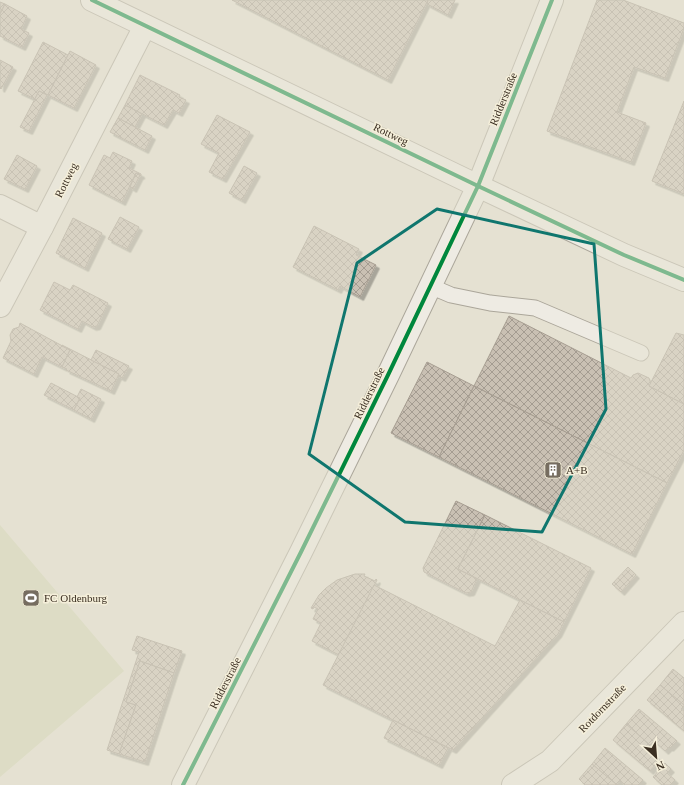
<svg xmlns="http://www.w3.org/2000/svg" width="684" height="785" font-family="Georgia,serif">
	<defs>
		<pattern id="building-cross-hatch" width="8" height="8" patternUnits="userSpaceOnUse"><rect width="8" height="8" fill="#c9c0b3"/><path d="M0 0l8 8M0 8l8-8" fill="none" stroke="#a49c91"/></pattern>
		<filter id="shadow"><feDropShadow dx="3.5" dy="3.5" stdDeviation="0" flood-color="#0004"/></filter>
	</defs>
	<rect width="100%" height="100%" fill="#e5e1d2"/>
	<polygon fill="#d2d5b5" points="0,525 124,671 0,777"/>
	<g fill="url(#building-cross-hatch)" stroke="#a69d91" filter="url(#shadow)">
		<polygon points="232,0 428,0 388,80"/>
		<polygon points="428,0 455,0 448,15 427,4"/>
		<polygon points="597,0 623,0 684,23 684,28 665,78 634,67 617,112 646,123 631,162 547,131"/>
		<polygon points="0,2 5,4 0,14"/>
		<polygon points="5,4 27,16 21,29 29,33 22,47 0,36 0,14"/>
		<polygon points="43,42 68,55 48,95 39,91 35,99 18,91"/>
		<polygon points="70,51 96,65 74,108 48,95"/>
		<polygon points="0,60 13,67 1,89 0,88"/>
		<polygon points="140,75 180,95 179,97 186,100 179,113 173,110 164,125 125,105"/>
		<polygon points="39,91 47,95 29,131 20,127"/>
		<polygon points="684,101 684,194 652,181"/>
		<polygon points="125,105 142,114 135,127 118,118"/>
		<polygon points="217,115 250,132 223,179 209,172 219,153 201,144"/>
		<polygon points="118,118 152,136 145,150 110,132"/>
		<polygon points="113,152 132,161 129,168 141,174 141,176 136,173 122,202 89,185 104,155 110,158"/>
		<polygon points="17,155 37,166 25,189 4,179"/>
		<polygon points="244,166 257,173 242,200 229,193"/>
		<polygon points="136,173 140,175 133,189 130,187"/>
		<polygon points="120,217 139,227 127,249 108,239"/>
		<polygon points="73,218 102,233 85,268 56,253"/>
		<polygon points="314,226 359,249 356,255 376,265 360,297 340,286 338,290 293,267"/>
		<polygon points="54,282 70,290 73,285 108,303 97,326 93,327 82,321 78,329 40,310"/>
		<polygon points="509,316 631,378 633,375 638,373 649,378 651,384 649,386 684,404 684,450 667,483 474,386"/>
		<polygon points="20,323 70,350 62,367 42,357 34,374 3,358 11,341 10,335 13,329 19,327"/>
		<polygon points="676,333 684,335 684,404 649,386"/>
		<polygon points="62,345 119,374 111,391 66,370 67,369 62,367 70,350 62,346"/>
		<polygon points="96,350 129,366 122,378 118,376 119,374 91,360"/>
		<polygon points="427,362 474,386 439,457 391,433"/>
		<polygon points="51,383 80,398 74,410 44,395"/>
		<polygon points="474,386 667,483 632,554 439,457"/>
		<polygon points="81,389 101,399 91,419 74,410 80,398 77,397"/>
		<polygon points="456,501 485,515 458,569 477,579 471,592 466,593 424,572 423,568"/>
		<polygon points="485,515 591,568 564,622 458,569"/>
		<polygon points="628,567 636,575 621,592 612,584"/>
		<polygon points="355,574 365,574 364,576 375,581 376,579 377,580 339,655 312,641 321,623 313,619 318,609 314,607 313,609 311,608 319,595 326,588 337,580"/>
		<polygon points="374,585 495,646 520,600 564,622 558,634 453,750 323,685"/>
		<polygon points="137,636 182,651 174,673 140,661 126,702 136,705 119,754 107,750 139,652 132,650"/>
		<polygon points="140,661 174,673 145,762 119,754 136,705 126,702"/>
		<polygon points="673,669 684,678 684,705 660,685"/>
		<polygon points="660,685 684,705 684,706 681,709 684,711 684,731 647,700"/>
		<polygon points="639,709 677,741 670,748 669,747 665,751 654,741 650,745 626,724"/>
		<polygon points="393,720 448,748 439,765 384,738"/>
		<polygon points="626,724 650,745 647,749 659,759 655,763 656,764 650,771 613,740"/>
		<polygon points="605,748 643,780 638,785 625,785 620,781 617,785 592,764"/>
		<polygon points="665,763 671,769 667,773 675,780 670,785 662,785 653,777"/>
		<polygon points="592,764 617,785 585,785 579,779"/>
	</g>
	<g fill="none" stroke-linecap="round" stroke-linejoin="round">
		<defs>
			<polyline id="service" points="430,286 451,295 490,303 535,308 641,353"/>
			<g id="minor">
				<polyline points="92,0 478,186 624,255 684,280"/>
				<polyline points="0,206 42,227"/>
				<polyline points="0,306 42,227 145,26"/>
				<polyline points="183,785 301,552 388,375 478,186 552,0"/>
				<polyline points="513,785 550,761 684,623"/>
			</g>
		</defs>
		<use href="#service" stroke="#aba69a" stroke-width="17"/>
		<use href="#minor" stroke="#aba69a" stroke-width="24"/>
		<use href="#service" stroke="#eeebe3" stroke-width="15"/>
		<use href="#minor" stroke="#eeebe3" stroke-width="22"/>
		<defs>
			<g id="cycleway">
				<polyline points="92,0 478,186 624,255 684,280"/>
				<polyline points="183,785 301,552 388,375 478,186 552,0"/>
			</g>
		</defs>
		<use href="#cycleway" stroke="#f5efda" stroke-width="6"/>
		<use href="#cycleway" stroke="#00873e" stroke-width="4"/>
	</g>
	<path d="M0 0H684V785H0ZM 437,209 L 594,244 L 606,409 L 542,532 L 405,522 L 309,454 L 357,263 Z" fill="#e5e1d2" fill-opacity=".55" fill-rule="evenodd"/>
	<path fill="none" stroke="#0f766e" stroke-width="3" stroke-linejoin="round" d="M 437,209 L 594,244 L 606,409 L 542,532 L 405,522 L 309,454 L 357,263 Z"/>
	<defs>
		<symbol id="building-square" viewBox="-11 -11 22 22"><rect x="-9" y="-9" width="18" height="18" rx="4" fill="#766d60" stroke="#f5efda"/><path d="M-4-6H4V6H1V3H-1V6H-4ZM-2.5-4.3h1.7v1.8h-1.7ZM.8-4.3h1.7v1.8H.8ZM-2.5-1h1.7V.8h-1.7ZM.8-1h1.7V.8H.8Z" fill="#fff"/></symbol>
		<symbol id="stadium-square" viewBox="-11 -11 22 22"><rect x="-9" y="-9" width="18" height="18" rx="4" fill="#766d60" stroke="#f5efda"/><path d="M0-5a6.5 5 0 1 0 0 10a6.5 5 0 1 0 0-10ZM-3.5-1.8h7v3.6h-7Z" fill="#fff"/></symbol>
	</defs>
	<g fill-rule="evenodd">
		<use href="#building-square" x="543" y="460" width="20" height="20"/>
		<use href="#stadium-square" x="21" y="588" width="20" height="20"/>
	</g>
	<g text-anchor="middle" stroke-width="3" stroke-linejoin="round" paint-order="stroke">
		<g font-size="11" fill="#3b2f22" stroke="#f5efda">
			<text transform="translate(503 99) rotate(-68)" y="4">Ridderstraße</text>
			<text transform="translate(391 134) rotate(26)" y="4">Rottweg</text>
			<text transform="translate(66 180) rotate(-63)" y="4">Rottweg</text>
			<text transform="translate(369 393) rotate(-64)" y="4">Ridderstraße</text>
			<text transform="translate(225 683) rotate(-63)" y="4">Ridderstraße</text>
			<text transform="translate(602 708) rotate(-46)" y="4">Rotdornstraße</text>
		</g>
		<g font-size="11" fill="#3b2f22" stroke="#f5efda" text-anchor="start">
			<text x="566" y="474">A+B</text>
			<text x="44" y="602">FC Oldenburg</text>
		</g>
	</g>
	<g transform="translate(656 757) rotate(154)" stroke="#f5efda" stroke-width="3" paint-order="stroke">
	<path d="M0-3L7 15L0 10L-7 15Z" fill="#3b2f22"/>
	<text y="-6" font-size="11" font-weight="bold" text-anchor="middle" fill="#3b2f22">N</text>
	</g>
</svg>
